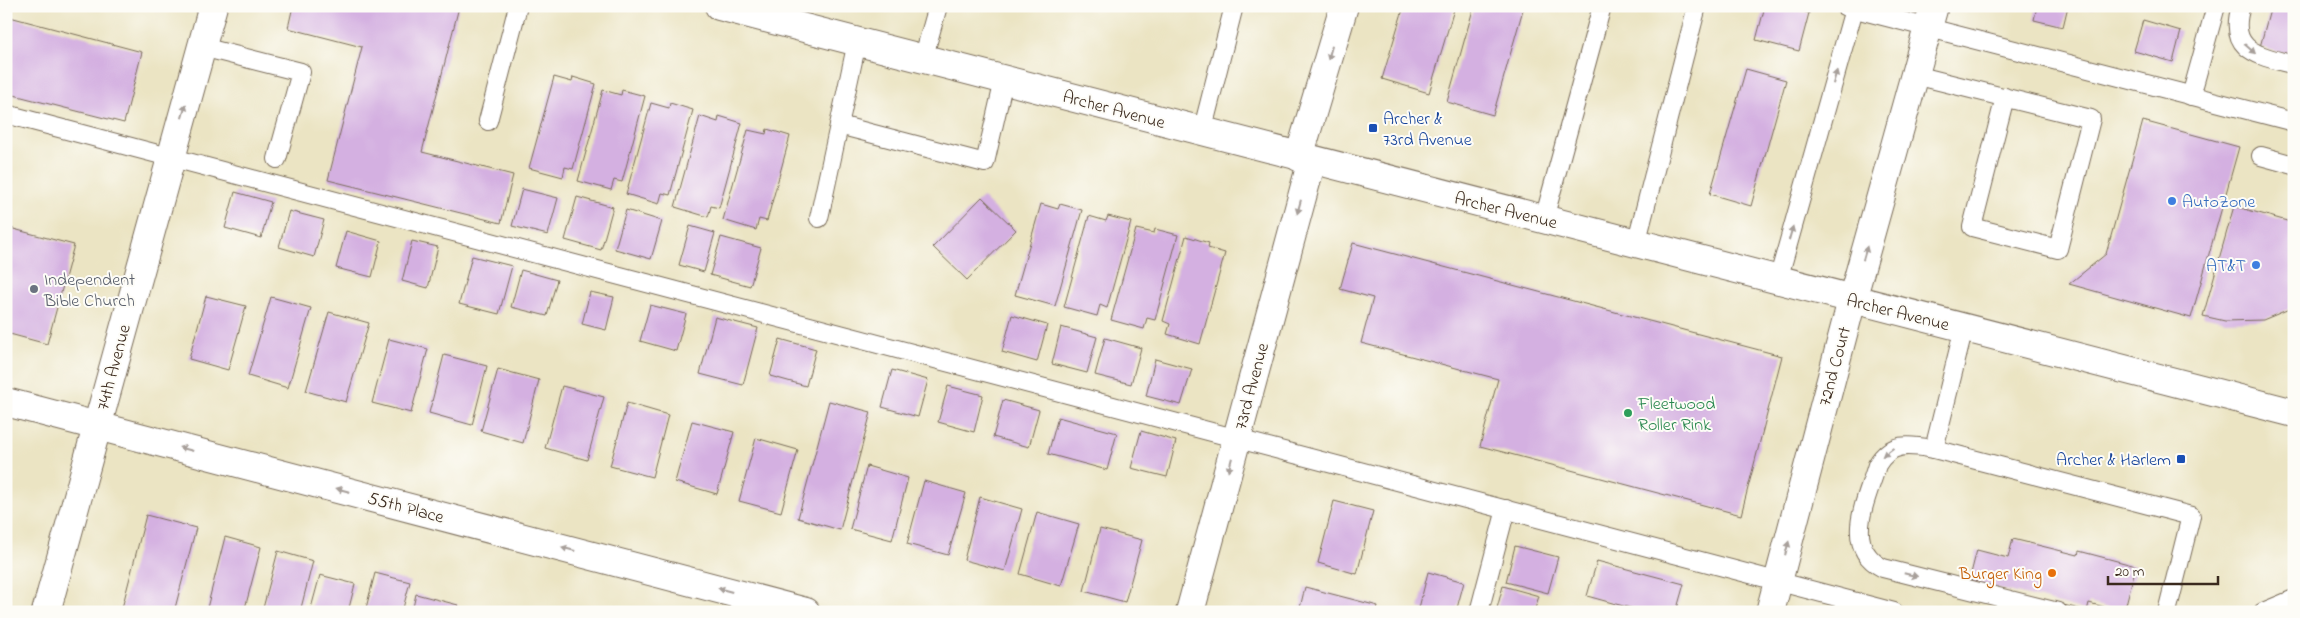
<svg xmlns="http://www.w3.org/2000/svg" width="2300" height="618" font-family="'Indie Flower',sans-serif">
	<rect width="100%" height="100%" fill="#fdfcf7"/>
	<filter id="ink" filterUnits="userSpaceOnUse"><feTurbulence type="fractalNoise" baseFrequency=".02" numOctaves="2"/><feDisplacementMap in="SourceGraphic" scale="10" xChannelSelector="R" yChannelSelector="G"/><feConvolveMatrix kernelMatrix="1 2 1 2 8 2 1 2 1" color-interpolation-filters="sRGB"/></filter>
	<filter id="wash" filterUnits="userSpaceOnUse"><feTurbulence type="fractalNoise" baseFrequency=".0096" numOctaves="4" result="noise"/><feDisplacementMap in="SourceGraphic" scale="20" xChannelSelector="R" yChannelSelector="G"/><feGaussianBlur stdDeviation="1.12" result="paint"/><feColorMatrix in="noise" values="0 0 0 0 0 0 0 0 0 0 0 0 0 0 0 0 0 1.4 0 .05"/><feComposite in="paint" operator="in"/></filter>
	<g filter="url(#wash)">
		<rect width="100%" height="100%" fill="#ebe4c3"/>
		<g id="blocks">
			<g fill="#d4b0e1">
				<polygon points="293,6 459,7 422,152 513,175 501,223 328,180 362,47 288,28"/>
				<polygon points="1404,6 1455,6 1429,93 1382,79"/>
				<polygon points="1474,6 1524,6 1493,115 1447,102"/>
				<polygon points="1765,6 1785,6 1809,13 1799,51 1756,40"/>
				<polygon points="2037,6 2068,6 2063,27 2034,20"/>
				<polygon points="2081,6 2094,6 2093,10"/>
				<polygon points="2271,6 2294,6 2294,56 2260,47"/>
				<polygon points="6,16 142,52 124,123 6,93"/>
				<polygon points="2143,20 2181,31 2173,62 2134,51"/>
				<polygon points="1746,69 1786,80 1751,206 1710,194"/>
				<polygon points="554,77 572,82 573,77 596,84 573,169 565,167 563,177 529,168"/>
				<polygon points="603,90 621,95 622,90 645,96 622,182 614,180 611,190 578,181"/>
				<polygon points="651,103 669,108 670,103 693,110 670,195 662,193 659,204 626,194"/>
				<polygon points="700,116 718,122 719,116 742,123 719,208 711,206 708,217 675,207"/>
				<polygon points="2143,121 2239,147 2191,318 2069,284 2106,254"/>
				<polygon points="767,129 790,136 767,221 759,219 756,230 723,220 748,130 766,134"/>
				<polygon points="522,189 558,198 548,235 512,226"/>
				<polygon points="235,192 271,202 261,238 225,228"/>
				<polygon points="577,197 613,207 601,250 565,240"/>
				<polygon points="982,197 1016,230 967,280 933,247"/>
				<polygon points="1041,204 1058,209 1060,204 1082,210 1055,306 1015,295"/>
				<polygon points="2234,206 2294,223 2294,307 2263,320 2225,321 2203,316"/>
				<polygon points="626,210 662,221 651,259 615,249"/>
				<polygon points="289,211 324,220 314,257 279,247"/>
				<polygon points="1089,216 1106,221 1108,216 1131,222 1107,308 1100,305 1097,316 1064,307"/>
				<polygon points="690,226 715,233 704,272 679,265"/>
				<polygon points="6,227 74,245 47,344 6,333"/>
				<polygon points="1136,229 1154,233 1155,229 1178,235 1155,320 1147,318 1144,329 1111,320"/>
				<polygon points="346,231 381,241 372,277 336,268"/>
				<polygon points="1186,236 1209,243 1208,248 1225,253 1200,344 1167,334 1170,324 1163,321"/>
				<polygon points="721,237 761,248 750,286 710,275"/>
				<polygon points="412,241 438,247 428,288 402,281"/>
				<polygon points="1353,243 1782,356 1741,515 1480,446 1498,379 1361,343 1373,298 1340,289"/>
				<polygon points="472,256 512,266 499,314 459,304"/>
				<polygon points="521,270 557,280 547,316 511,307"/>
				<polygon points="590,292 614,297 606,330 582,324"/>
				<polygon points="206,296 246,306 228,370 189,359"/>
				<polygon points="271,297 311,308 288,388 248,376"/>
				<polygon points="650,305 686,314 676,351 640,341"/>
				<polygon points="329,312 369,323 346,402 306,391"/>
				<polygon points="1012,315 1047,325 1037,362 1002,352"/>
				<polygon points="715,317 758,328 743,385 700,374"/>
				<polygon points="1061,327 1097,337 1087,373 1052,364"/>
				<polygon points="1105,338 1141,348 1131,384 1095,375"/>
				<polygon points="389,339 428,349 411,413 372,403"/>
				<polygon points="780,339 816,349 806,386 770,376"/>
				<polygon points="444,355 487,366 472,425 429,413"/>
				<polygon points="1155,359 1192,369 1181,405 1146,396"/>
				<polygon points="498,369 539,380 523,443 481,431"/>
				<polygon points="892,370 928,380 918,417 882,407"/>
				<polygon points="562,386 604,397 587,460 545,448"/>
				<polygon points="948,386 983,395 974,432 938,422"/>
				<polygon points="1003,400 1039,410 1029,447 993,437"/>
				<polygon points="829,401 871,412 840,530 798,518"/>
				<polygon points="627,403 668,415 652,477 610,466"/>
				<polygon points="1058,417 1117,433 1107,470 1048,454"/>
				<polygon points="692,421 734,432 717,494 675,482"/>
				<polygon points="1141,431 1176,441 1167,477 1131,468"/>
				<polygon points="756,438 798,450 781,512 739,501"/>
				<polygon points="867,466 908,478 892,540 850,529"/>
				<polygon points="924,481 966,493 948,555 907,544"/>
				<polygon points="980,497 1022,509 1005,571 964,560"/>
				<polygon points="1334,501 1373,511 1357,574 1318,563"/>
				<polygon points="1037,512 1079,524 1061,586 1020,574"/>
				<polygon points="146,515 196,528 174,612 121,612"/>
				<polygon points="1100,529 1142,540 1125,602 1084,591"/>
				<polygon points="225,537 261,547 244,612 206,612"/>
				<polygon points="2013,539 2078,555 2079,551 2136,566 2124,612 2089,603 2087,611 1969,581 1977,550 2008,558"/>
				<polygon points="1515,546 1558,557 1548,593 1506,582"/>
				<polygon points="278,551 313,561 300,612 262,612"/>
				<polygon points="1597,561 1684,584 1676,612 1645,612 1587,596"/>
				<polygon points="1428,572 1464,582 1456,612 1431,612 1419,608"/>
				<polygon points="375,573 410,582 402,612 365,612"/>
				<polygon points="320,575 355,584 348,612 310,612"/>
				<polygon points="1503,586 1539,596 1534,612 1496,612"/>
				<polygon points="1305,587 1378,606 1376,612 1299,612"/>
				<polygon points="416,594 458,605 456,612 412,612"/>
			</g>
		</g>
	</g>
	<g filter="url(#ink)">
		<use href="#blocks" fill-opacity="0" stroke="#796b58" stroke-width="1"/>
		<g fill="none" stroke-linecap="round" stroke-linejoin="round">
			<defs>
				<g id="lane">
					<polyline points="1844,6 2294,122"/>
					<path d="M 2241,6 C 2227,52 2259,55 2294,65"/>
					<polyline points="202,47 301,72 277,159"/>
					<polyline points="923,59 938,6"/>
					<polyline points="1915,75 2091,119 2058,249 1972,227 2005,97"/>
					<polyline points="2191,96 2216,6"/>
					<polyline points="6,114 1894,612"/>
					<polyline points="488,121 518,6"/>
					<polyline points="839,125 985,163 1004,80"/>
					<polyline points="1202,132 1234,6"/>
					<polyline points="2261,156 2294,165"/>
					<polyline points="819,218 857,42"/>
					<polyline points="1544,219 1602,6"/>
					<polyline points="1636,244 1697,6"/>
					<polyline points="1778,280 1854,9"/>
					<polyline points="1964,328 1934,449 2191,516 2167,612"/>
					<path d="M 1934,449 C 1910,445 1891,441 1877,465 C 1867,500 1841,546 1883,568 L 2058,612"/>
					<polyline points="1479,612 1506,509"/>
					<polyline points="2263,612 2294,599"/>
				</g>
				<g id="street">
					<polyline points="1299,157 1344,6"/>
					<polyline points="6,402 806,612"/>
					<polyline points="46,612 213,6"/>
					<polyline points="1190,612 1312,160"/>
					<polyline points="1770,612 1852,300 1934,6"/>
				</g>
				<polyline id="secondary" points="719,6 2294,413"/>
				<polyline id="primary" points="2292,612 2294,605"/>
			</defs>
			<use href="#lane" stroke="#796b58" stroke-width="20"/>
			<use href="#street" stroke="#796b58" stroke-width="30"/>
			<use href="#secondary" stroke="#796b58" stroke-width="30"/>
			<use href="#primary" stroke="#796b58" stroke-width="30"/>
			<use href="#lane" stroke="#fff" stroke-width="18"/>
			<use href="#street" stroke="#fff" stroke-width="28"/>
			<use href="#secondary" stroke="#fff" stroke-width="28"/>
			<use href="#primary" stroke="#fff" stroke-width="28"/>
		</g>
		<defs><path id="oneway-solid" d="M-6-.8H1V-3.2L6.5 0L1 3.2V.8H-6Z" transform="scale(1.25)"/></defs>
		<g fill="#a79f9a">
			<use href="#oneway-solid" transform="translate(2250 49) rotate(41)"/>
			<use href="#oneway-solid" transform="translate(1330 53) rotate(106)"/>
			<use href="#oneway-solid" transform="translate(1835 77) rotate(-74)"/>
			<use href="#oneway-solid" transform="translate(184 111) rotate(-74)"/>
			<use href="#oneway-solid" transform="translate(1299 207) rotate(105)"/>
			<use href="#oneway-solid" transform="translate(1791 233) rotate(-74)"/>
			<use href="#oneway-solid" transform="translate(1865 253) rotate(-74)"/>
			<use href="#oneway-solid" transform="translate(186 449) rotate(-165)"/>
			<use href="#oneway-solid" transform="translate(1888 452) rotate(143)"/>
			<use href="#oneway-solid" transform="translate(1230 465) rotate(105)"/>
			<use href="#oneway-solid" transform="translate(343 490) rotate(-165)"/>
			<use href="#oneway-solid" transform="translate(1787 548) rotate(-75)"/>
			<use href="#oneway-solid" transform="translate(568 549) rotate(-165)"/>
			<use href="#oneway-solid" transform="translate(1911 575) rotate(14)"/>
			<use href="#oneway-solid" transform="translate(725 590) rotate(-165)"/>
		</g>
	</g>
	<g fill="#1a4fb4" stroke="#fdfcf7" stroke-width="2">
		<rect x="1368" y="123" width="10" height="10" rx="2.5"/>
		<rect x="2176" y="454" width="10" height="10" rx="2.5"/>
	</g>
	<g fill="#3f7fe0" stroke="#fdfcf7" stroke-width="2">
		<circle cx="2172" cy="201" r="5"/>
		<circle cx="2256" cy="265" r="5"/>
	</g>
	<circle fill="#6b7280" stroke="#fdfcf7" stroke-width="2" cx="34" cy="289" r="5"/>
	<circle fill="#2e9e5b" stroke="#fdfcf7" stroke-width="2" cx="1628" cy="413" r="5"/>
	<circle fill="#e8710a" stroke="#fdfcf7" stroke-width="2" cx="2052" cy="573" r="5"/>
	<g text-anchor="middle" stroke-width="4" stroke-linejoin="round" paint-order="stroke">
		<g font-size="18" fill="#3b2a1e" stroke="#fdfcf7">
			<text transform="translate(1114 109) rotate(15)" y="6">Archer Avenue</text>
			<text transform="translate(1506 210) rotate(14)" y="6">Archer Avenue</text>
			<text transform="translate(1898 312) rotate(14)" y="6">Archer Avenue</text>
			<text transform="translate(1834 366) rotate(-75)" y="6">72nd Court</text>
			<text transform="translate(113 367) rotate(-75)" y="6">74th Avenue</text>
			<text transform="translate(1251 386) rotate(-75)" y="6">73rd Avenue</text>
			<text transform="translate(406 507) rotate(15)" y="6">55th Place</text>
		</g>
		<g font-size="18" fill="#164399" stroke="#fdfcf7" text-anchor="start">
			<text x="1383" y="124">Archer &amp;<tspan x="1383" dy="21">73rd Avenue</tspan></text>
			<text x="2171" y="465" text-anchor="end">Archer &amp; Harlem</text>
		</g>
		<g font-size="18" fill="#366cbe" stroke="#fdfcf7" text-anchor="start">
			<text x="2182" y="207">AutoZone</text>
			<text x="2246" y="271" text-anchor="end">AT&amp;T</text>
		</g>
		<g font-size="18" fill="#5b616d" stroke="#fdfcf7" text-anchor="start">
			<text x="44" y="285">Independent<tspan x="44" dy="21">Bible Church</tspan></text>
		</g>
		<g font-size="18" fill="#27864d" stroke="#fdfcf7" text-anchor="start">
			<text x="1638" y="409">Fleetwood<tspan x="1638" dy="21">Roller Rink</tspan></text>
		</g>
		<g font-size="18" fill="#c56008" stroke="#fdfcf7" text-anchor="end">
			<text x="2042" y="579">Burger King</text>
		</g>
	</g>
	<rect width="2300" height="618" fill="none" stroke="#fdfcf7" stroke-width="25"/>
	<path d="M2108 576v8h110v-8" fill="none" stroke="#3b2a1e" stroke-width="2.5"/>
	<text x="2115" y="576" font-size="15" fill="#3b2a1e" stroke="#fdfcf7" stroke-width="4" paint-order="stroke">20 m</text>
</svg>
